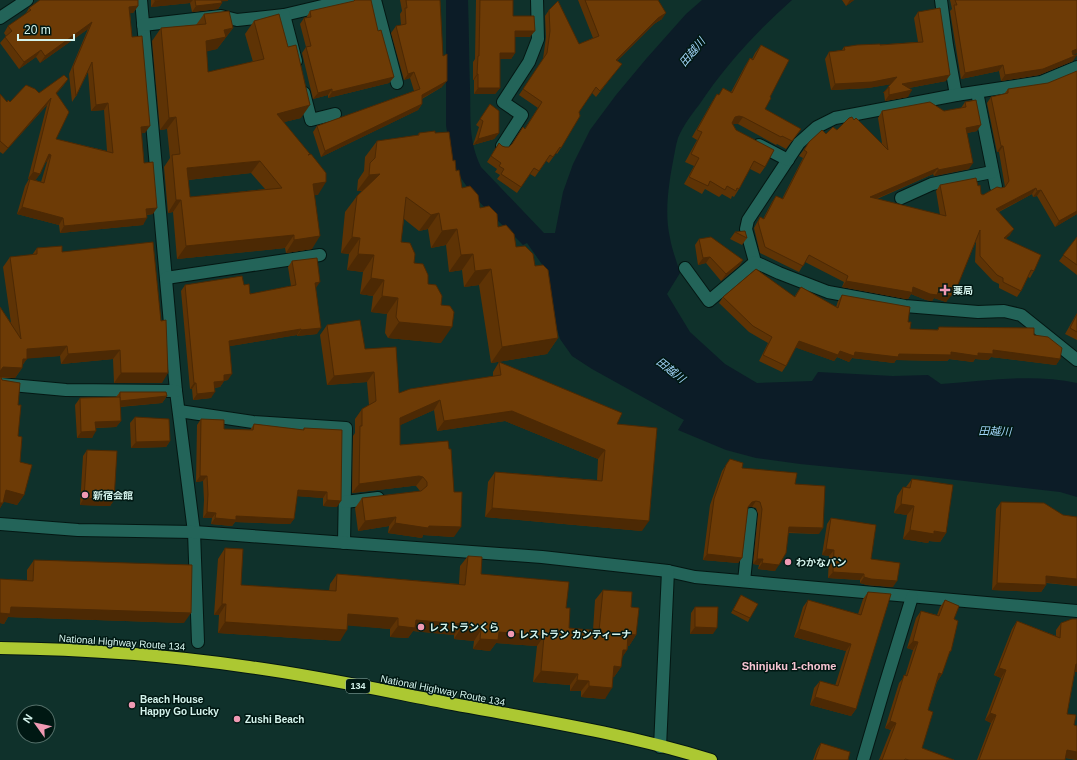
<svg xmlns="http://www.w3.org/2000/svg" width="1077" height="760" font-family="Helvetica,'Noto Sans JP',sans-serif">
	<rect width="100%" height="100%" fill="#0f312b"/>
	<path fill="#0c1c27" d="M 446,0 L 468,0 C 469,30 469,59 470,89 C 471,118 468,140 481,167 L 544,233 L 555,233 L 563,192 L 573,164 L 590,130 L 616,95 L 646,59 L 686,14 L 702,0 L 792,0 C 757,31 725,66 699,105 C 691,115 683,126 678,138 C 676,144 675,151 674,156 C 669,182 664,212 670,238 C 672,250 677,262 680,273 L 667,294 L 690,332 L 725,364 L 757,383 L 812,381 L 818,372 L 893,376 L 928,375 L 941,384 C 986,381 1032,373 1077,383 L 1077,497 L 1060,492 L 922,476 L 800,464 L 756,458 L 726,450 L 678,430 L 684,420 L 592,369 L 572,356 L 560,339 L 551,309 L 546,270 L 527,243 L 523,245 C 498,219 467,196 453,162 C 449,151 448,138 446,125 Z"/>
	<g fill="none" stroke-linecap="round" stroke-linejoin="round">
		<defs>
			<g id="minor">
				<polyline points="141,0 176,391 194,532 198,642"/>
				<polyline points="375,0 397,83"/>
				<polyline points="941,0 947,45 956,95"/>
				<polyline points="284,15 348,0"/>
				<polyline points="0,18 27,0"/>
				<polyline points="143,25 221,16 237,20 284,15 296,61"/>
				<polyline points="1077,67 1041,82 956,95 835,118 817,127 799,143 748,220 746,229 755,262 779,273 828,292 905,306 978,312 1004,311 1021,315 1077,360"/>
				<polyline points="977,92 996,187"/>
				<polyline points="304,93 311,120 335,114"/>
				<polyline points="759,145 788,160"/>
				<polyline points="502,146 522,115 503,102 529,62 538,39 537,0"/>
				<polyline points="901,198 932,184 992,172"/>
				<polyline points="685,268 709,301 755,262"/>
				<polyline points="166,278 320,255"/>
				<polyline points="0,384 66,390 176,391"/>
				<polyline points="179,411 253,422 346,428 344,543"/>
				<polyline points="345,502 378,498"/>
				<polyline points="0,524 78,530 194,532 237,535 542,557 668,571 695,577 1077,611"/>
				<polyline points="744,581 751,514"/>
				<polyline points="660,747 668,571"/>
				<polyline points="863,760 885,685 912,597"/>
			</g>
			<path id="highway" d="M 0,648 C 84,649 167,655 249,667 C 317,676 385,691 453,704 C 539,720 627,734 711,760"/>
		</defs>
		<use href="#minor" stroke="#041713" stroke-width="14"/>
		<use href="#highway" stroke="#041713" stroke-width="14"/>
		<use href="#minor" stroke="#236459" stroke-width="12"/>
		<use href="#highway" stroke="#acc832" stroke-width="12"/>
	</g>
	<g fill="#5e3305" fill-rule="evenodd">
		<polygon points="151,0 228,0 228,1 222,1 222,3 218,9 192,12 190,3 151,7"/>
		<polygon points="400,0 440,0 442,87 422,99 422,104 418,110 321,157 313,132 317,126 414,91 410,78 404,80 391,33 396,26 401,25 400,14 402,11"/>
		<polygon points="476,0 513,0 513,16 530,37 515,37 515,53 511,59 500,59 500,88 495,94 474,94 474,80 473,80 473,62 475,59"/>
		<polygon points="578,0 658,0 662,19 654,24 617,61 617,70 596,97 592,93 579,112 561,148 557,154 556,153 549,163 546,161 535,177 530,174 517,193 497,179 500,175 495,172 497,169 487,162 499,143 502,146 505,147 509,147 512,145 525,128 538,108 519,95 543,59 546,37 545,16 549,10 579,44 593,38"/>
		<polygon points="842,0 854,0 846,6"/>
		<polygon points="950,0 1077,0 1077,53 1073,55 1073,61 1039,75 1001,81 999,71 961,79 950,11 952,9"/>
		<path d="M 138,6 L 133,13 L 130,13 L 132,37 L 145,133 L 141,133 L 144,163 L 153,214 L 147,215 L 143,225 L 60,233 L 59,225 L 17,214 L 25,186 L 29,179 L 28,179 L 47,105 L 3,154 L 0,152 L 0,94 L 7,102 L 10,102 L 39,93 L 68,79 L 63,86 L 56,94 L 56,139 L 107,151 L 104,110 L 91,111 L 88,72 L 76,96 L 72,102 L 69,74 L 88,29 L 40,63 L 36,57 L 19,69 L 0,43 L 6,36 L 4,33 L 8,26 L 25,15 L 29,8 ZM 46,161 L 47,162 L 41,182 L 35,180 L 40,174 Z"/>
		<polygon points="310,11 378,31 394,77 389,83 328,98 328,95 313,99 302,53 306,47 300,24 304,18 306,18"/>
		<polygon points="918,12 946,81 909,88 908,97 885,101 884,93 883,93 891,84 868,88 831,90 825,59 829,52 842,50 844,47 918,42 914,18"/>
		<path d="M 204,14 L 233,28 L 217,49 L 206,51 L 208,72 L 253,62 L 245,34 L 254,21 L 301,118 L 284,122 L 309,155 L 318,195 L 314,195 L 312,249 L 286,253 L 285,248 L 177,259 L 173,212 L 168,213 L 164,167 L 170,158 L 167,129 L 160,130 L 152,41 L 161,28 L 196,25 ZM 251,173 L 265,189 L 190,197 L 188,180 Z"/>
		<polygon points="761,45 770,97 765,109 801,129 786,149 777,144 776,145 738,124 733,124 736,130 765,167 760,174 750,169 739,189 734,197 732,196 731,199 722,194 719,197 705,189 702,194 684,184 694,166 685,162 697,140 692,137 712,102 717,94 719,95 723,88 731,92 745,66 750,58 752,59 755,53"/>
		<polygon points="1008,89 1077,214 1055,227 1037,196 1033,197 1032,194 999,212 1010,235 1006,238 1034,271 1030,278 1028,277 1021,291 1017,297 999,288 999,284 993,281 975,262 976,241 957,287 952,293 946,302 934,298 932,301 926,300 911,294 908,299 906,299 842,287 844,282 805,262 799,272 760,253 754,228 760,217 763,219 772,202 776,196 782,199 803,158 799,156 805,148 826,134 837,130 882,143 878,118 882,111 944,111 961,108 965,102 977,131 967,133 969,169 934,176 933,174 877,199 940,215 936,191 940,185 978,186 981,194 983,195 1005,187 999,152 997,152 987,103 991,97 1004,94"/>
		<polygon points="490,104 499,133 494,139 473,145 479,127 476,125"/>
		<polygon points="419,133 435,133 453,161 462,188 498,227 516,247 535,266 558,338 547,354 491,363 479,285 464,287 462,270 449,272 446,245 431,248 428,229 419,231 404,219 401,242 441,305 441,343 388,338 385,333 387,314 371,312 373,296 360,294 363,272 347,270 349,254 341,253 345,212 357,196 362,191 357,191 358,180 364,171 365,157 377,141 418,135"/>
		<polygon points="735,232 747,238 742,245 730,239"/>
		<polygon points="1077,237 1077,275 1059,261"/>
		<polygon points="699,239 743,260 739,266 721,281 706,263 698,265 695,245"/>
		<polygon points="37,248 62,252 162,383 114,383 113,359 61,364 60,356 27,358 22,366 22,368 15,378 1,378 18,405 18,436 20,462 24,495 17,505 4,501 3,503 0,508 0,307 11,323 3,267 10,257 32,255"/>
		<polygon points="292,261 316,288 317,334 297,336 297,335 230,346 228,380 224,381 220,387 214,388 211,398 193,400 192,389 190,389 181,291 185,285 244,285 250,294 291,286 288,267"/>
		<polygon points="801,287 836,307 838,301 842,295 908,322 910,329 937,330 939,327 1034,335 1060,359 1056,365 991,357 988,360 975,359 973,362 949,359 947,361 896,360 894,363 852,358 849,362 837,357 834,361 795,347 786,366 782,372 759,361 768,343 749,332 719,303 723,297 794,297"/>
		<polygon points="1077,313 1077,340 1065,334"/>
		<polygon points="327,325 365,349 399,393 493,376 493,372 499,362 617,424 642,531 485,517 488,482 495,472 597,480 598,459 505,421 437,431 434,410 400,425 400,445 448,441 454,537 423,535 422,538 388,533 389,526 358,531 355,508 362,498 420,491 416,486 412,486 352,493 353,436 355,433 355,419 362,409 369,405 367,382 327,385 320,335"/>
		<polygon points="120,392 167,396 162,403 120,407 121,421 116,427 96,428 92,438 77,438 75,405 80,398 116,397"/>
		<polygon points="135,417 170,441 166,447 131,448 130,423"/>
		<polygon points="201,419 224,429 250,430 254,424 303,430 304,428 337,507 323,506 323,498 297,496 294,519 290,524 235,522 232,526 211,524 212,518 203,518 204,500 203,481 196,482 197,425"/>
		<polygon points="87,450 114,500 110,506 80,505 83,456"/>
		<polygon points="730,459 742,468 795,484 819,534 788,533 775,571 758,569 759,565 753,564 758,514 756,508 752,507 748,507 742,558 738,563 703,560 710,505 722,471"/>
		<polygon points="912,479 946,533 940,542 929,541 928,543 903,539 907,515 894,513 897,496 903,487 906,487"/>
		<polygon points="1001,502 1063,515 1077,517 1077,586 1046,583 1046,585 1041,592 992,590 996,509"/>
		<polygon points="831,518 871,559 893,587 867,585 860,583 860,580 828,578 829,556 822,555 827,524"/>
		<polygon points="225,548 241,585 329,591 330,584 337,574 459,584 460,566 468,556 481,574 566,608 569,628 593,630 595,600 603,590 631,607 636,635 629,646 628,646 627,650 622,657 621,667 614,677 613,677 605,699 581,697 581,691 570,691 570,685 533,682 537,646 496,643 490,651 473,649 474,641 454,639 454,635 413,631 408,638 390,637 390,629 348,625 340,641 218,633 219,615 214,615 218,559"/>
		<polygon points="34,560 184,623 8,617 4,624 0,623 0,579 27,580 27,570"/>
		<polygon points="868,592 861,692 856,709 851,716 810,705 814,688 820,681 835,686 846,651 794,637 803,607 808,600 858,614 863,599"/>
		<polygon points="741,595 750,618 748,622 731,613"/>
		<polygon points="945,600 954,619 951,651 948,655 942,674 937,682 928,710 922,748 954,760 879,760 891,730 885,728 899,683 905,676 913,650 907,648 916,618 921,611 937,615 940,607"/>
		<polygon points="695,607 713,634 690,634 691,613"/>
		<polygon points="1077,619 1077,672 1075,672 1067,714 1074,725 1077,726 1077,760 1065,758 1065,760 977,760 991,723 985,720 1001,678 994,675 1012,629 1017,621 1056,636 1056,630 1061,623"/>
		<polygon points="821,743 848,760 813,760 817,749"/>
	</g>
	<g fill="#4c2904">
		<polygon points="166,0 193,0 190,3 151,7 155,1"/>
		<polygon points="217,0 228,0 228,1 216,2"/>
		<polygon points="850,0 854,0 846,6"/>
		<polygon points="222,3 218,9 192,12 196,6"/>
		<polygon points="138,6 133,13 124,14 129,7"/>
		<polygon points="666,13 662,19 654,24 612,66 616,60 658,18"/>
		<polygon points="92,22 88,29 40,63 45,56"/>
		<polygon points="233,28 217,49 197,54 206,41 224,30"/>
		<polygon points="515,31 535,31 530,37 511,37"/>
		<polygon points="1077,49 1077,53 1068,57 1072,51"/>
		<polygon points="41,50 36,57 19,69 24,62"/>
		<polygon points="500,53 515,53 511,59 496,59"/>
		<polygon points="1077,55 1073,61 1039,75 1001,81 1005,75"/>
		<polygon points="1003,65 999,71 961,79 965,73"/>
		<polygon points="414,72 410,78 404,80 408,74"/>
		<polygon points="477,74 478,74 474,80 473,80"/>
		<polygon points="950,75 946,81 898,90 902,84"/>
		<polygon points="394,77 389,83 328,98 332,92"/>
		<polygon points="897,77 893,84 868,88 831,90 835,84"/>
		<polygon points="68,79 63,86 51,100 56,93"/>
		<polygon points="447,81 442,87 417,101 422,95"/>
		<polygon points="888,87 889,87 884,93 883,93"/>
		<polygon points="478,88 500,88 495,94 474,94"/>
		<polygon points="332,89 328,95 313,99 318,93"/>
		<polygon points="912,90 908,97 885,101 889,95"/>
		<polygon points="51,98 47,105 3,154 8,148"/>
		<polygon points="108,103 104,110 91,111 96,105"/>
		<polygon points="422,104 418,110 321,157 325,151"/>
		<polygon points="310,105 301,118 268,126 277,114"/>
		<polygon points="739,116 743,117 738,124 733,124 730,125 735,117"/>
		<polygon points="176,117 167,129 160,130 169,118"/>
		<polygon points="981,125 977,131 962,134 966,128"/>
		<polygon points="150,126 145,133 136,134 141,127"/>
		<polygon points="499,133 494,139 473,145 478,139"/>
		<polygon points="1001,146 1003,146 999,152 997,152"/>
		<polygon points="49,154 51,155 47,162 44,161"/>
		<polygon points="260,161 251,173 178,181 187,168"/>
		<polygon points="973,163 969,169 934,176 938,170"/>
		<polygon points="938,168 933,174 866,203 870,197"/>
		<polygon points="33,172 40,174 35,181 28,179"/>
		<polygon points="380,174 369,190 357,191 369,175"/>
		<polygon points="326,182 318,195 304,196 313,184"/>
		<polygon points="1036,188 1032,194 992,215 996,209"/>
		<polygon points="1041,190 1037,196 1033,197 1037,191"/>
		<polygon points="176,200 181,200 173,212 168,213"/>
		<polygon points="22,207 63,218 59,225 17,214"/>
		<polygon points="157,208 153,214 142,215 146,209"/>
		<polygon points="1077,211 1077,214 1055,227 1059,221"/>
		<polygon points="439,213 428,229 419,231 431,215"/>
		<polygon points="147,218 143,225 60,233 64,226"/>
		<polygon points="457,229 446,245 431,248 442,231"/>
		<polygon points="1014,229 1010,235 1000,244 1004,238"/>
		<polygon points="294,235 285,248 177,259 186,246"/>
		<polygon points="320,236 312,249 286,253 294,240"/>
		<polygon points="352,237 360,238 349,254 341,253"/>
		<polygon points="358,254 374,255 363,272 347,270"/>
		<polygon points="473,254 462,270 449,272 461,255"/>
		<polygon points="710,257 706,263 698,265 703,258"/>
		<polygon points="743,260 739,266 721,281 726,274"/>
		<polygon points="491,269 479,285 464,287 475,271"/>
		<polygon points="371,278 384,280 373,296 360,294"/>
		<polygon points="846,281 913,287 938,292 951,296 946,302 934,298 932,301 926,300 911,294 908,299 906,299 842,287"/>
		<polygon points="320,282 316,288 315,283"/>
		<polygon points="954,287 957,287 952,293 950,293"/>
		<polygon points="382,296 398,298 387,314 371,312"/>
		<polygon points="399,322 452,327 441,343 388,338"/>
		<polygon points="321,328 317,334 297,336 301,330"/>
		<polygon points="301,329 297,335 225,347 229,341"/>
		<polygon points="558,338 547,354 491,363 502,347"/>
		<polygon points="799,341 840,351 855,352 899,354 951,352 978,353 993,350 1060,359 1056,365 991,357 988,360 975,359 973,362 949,359 947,361 896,360 894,363 852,358 849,362 837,357 834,361 794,347"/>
		<polygon points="67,346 60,356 23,359 27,359 20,368 22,368 15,378 0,377 0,371 3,367 27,349"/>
		<polygon points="120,350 113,359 61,364 68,354"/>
		<polygon points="374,372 367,382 327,385 334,376"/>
		<polygon points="121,373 168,373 162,383 114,383"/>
		<polygon points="232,374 228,380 219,381 224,375"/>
		<polygon points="224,381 220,387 210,388 214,382"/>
		<polygon points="194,383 196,383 192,389 190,389"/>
		<polygon points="215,392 211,398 193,400 197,394"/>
		<polygon points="167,396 162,403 116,407 120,401"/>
		<polygon points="440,400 434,410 394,428 400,418"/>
		<polygon points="512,411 605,450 598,459 505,421 437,431 444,421"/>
		<polygon points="121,421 116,427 91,428 95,422"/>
		<polygon points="96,431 92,438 77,438 81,432"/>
		<polygon points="170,441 166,447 131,448 136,442"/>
		<polygon points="200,476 207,476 203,481 196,482"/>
		<polygon points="419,476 423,477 416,486 412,486 352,493 359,484"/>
		<polygon points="6,490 24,495 17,505 0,501"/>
		<polygon points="298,490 327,492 323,498 294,496"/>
		<polygon points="84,498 114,500 110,506 80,505"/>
		<polygon points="327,500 341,501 337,507 323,506"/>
		<polygon points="756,501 752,507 748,507 752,502"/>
		<polygon points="0,503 3,503 0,508"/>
		<polygon points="901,504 914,506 907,515 894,513"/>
		<polygon points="492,508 649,521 642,531 485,517"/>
		<polygon points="207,512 216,513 212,518 203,518"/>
		<polygon points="236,516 294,519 290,524 235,522 232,526 211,524 215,518"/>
		<polygon points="396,517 389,526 358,531 365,521"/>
		<polygon points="395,523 429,526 461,527 454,537 423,535 422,538 388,533"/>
		<polygon points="789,527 823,528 819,534 785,532"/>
		<polygon points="910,530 934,531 946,533 940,542 929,541 928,543 903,539"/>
		<polygon points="826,549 834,550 829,556 822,555"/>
		<polygon points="707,554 742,558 738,563 703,560"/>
		<polygon points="757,559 763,559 759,565 753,564"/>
		<polygon points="762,563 779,565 775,571 758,569"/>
		<polygon points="833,572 864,574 860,580 828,578"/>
		<polygon points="1046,576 1077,579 1077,586 1042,582"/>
		<polygon points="864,577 897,581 893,587 867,585 860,583"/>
		<polygon points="997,583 1046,585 1041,592 992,590"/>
		<polygon points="222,604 226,604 219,615 214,615"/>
		<polygon points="11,607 191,613 184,623 8,617 4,624 0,623 0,613"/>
		<polygon points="348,614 398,618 390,629 341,625"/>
		<polygon points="416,620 462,624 454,635 413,631 408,638 390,637 398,626"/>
		<polygon points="225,622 347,630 340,641 218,633"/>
		<polygon points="695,627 717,628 713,634 690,634"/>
		<polygon points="461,628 481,630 474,641 454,639"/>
		<polygon points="799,629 851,644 846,651 794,637"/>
		<polygon points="499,632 544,636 537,646 496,643 490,651 473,649 480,639"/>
		<polygon points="628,634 636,635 629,646 621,645"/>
		<polygon points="913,641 918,642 913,650 907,648"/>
		<polygon points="623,650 627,650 620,661"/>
		<polygon points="1076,664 1077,664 1077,672 1071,671"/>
		<polygon points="614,666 621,667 614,677 607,677"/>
		<polygon points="999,668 1006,670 1001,678 994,675"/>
		<polygon points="541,671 578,674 570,685 533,682"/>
		<polygon points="939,673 942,674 937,682 934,681"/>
		<polygon points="577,680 589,681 581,691 570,691"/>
		<polygon points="589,686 612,688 605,699 581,697"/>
		<polygon points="815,697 856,709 851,716 810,705"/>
		<polygon points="990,713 996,715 991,723 985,720"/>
		<polygon points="890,721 896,723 891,730 885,728"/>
		<polygon points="1067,750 1077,752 1077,760 1062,757"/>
	</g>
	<g fill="#6d3b06" stroke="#4c2904" fill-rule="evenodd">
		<polygon points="40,0 138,0 138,6 129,7 132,37 142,36 150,126 141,127 144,163 153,162 157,208 146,209 147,218 64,226 63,218 22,207 30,179 44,183 51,155 49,154 40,174 33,172 51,98 8,148 0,141 0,94 7,102 8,100 10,102 26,85 35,89 39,93 64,75 68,79 56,93 69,112 56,139 113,153 108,103 96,105 92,62 76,96 73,67 92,22 45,56 41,50 24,62 5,37 12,31 8,26 31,10 29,8"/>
		<polygon points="155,0 166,0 155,1"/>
		<polygon points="195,0 221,0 222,3 196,6"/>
		<polygon points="355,0 371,0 378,31 381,30 394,77 332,92 332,89 318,93 306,47 311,46 304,18 311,17 310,11 354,1"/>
		<polygon points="406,0 440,0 443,56 447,54 447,81 422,95 422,104 325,151 317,126 420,89 414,72 408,74 396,26 406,24 405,8 407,8"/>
		<polygon points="480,0 513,0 513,16 534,16 535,31 515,31 515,53 500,53 500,88 478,88 478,74 477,74 478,56 479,56"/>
		<polygon points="585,0 658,0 666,13 658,18 616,60 622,64 600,91 596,87 579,112 580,116 561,148 560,147 553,157 550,155 539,171 534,168 521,187 501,174 504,169 499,166 501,163 491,156 499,143 502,146 505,147 509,147 512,144 523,127 525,129 542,102 523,89 547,53 550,31 549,10 558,1 579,44 599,36"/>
		<polygon points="955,0 1077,0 1077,49 1072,51 1073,55 1077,55 1043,69 1005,75 1003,65 965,73 954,5 957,5"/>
		<polygon points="940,8 950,75 902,84 912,90 889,95 889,87 888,87 897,77 872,82 835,84 829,52 845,50 844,47 857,45 880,44 880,45 923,42 918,12"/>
		<path d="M 229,11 L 233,28 L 224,30 L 226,37 L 206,41 L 208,72 L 264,59 L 254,21 L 279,14 L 288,47 L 296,45 L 310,105 L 277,114 L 310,154 L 308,155 L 311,154 L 326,173 L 326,182 L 313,184 L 320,236 L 294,240 L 294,235 L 186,246 L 181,200 L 176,200 L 172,155 L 180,154 L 176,117 L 169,118 L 161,28 L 206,24 L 204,14 ZM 260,161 L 282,188 L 190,197 L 187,168 Z"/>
		<polygon points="761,45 789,60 770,97 771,98 765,109 801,129 792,141 782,136 781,137 743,117 739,116 735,117 732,123 736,130 774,150 765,167 754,161 739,189 737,188 736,191 727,186 725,190 710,181 708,186 689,177 699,158 691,154 702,132 697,130 717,94 719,95 723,88 732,93 750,58 753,60"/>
		<polygon points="1077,71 1077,211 1059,221 1041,190 1037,191 1036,188 996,209 1014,229 1004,238 1041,255 1034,271 1031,270 1021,291 1003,282 1003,278 997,275 980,256 980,230 957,287 954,287 951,296 938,292 937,295 930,294 913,287 912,293 910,292 846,281 848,276 809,255 803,266 765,247 758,222 760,217 764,219 776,196 783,199 807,152 804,150 809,142 822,130 826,134 833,127 837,130 849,118 852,117 854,120 856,118 888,150 882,111 930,102 944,111 966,107 965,102 976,100 981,125 966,128 973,163 938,170 938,168 870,197 946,216 940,185 976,178 978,186 980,185 981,194 983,195 997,187 1001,188 1005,187 1009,181 1003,146 1001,146 991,97 1008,93 1008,89 1048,83"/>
		<polygon points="490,104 499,111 499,133 478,139 483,121 480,119"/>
		<polygon points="435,131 435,133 449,132 453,161 455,160 456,171 459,170 462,188 470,186 478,195 480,208 489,206 497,214 498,227 506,225 514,234 516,247 525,246 533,254 535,266 543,265 548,270 558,338 502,347 491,269 475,271 473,254 461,255 457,229 442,231 439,213 431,215 406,197 401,242 410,243 415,254 414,263 423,264 428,275 428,284 436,285 442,296 441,305 450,306 454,312 452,327 399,322 396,317 398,298 382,296 384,280 371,278 374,255 358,254 360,238 352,237 357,196 380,174 369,175 370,163 375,158 377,141 419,135 419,133"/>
		<polygon points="745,231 747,238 735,232"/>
		<polygon points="711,237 743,260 726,274 710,257 703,258 699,239"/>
		<polygon points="1077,237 1077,265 1063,255"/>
		<polygon points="153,242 161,321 166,320 168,373 121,373 120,350 68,354 67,346 27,349 27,359 23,359 22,368 3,367 1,370 0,372 0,307 21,339 10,257 37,254 37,248 62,246 62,252"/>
		<polygon points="317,258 320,282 315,283 321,328 301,330 301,329 229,341 232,374 224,375 224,381 214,382 215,392 197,394 196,383 194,383 185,285 242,276 244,285 249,284 250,294 296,285 292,261"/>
		<polygon points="756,269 795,297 801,287 838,308 842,295 910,307 908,322 911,322 910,329 938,330 939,327 1034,328 1034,335 1048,337 1062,348 1060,359 993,350 993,354 978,353 978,356 951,352 951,355 899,354 898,357 855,352 854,356 840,351 838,355 799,341 786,366 763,355 772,337 753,326 723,297"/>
		<polygon points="1077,314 1077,332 1070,328"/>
		<polygon points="360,320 365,349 396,347 399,393 410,389 501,375 499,362 622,413 617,424 657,428 649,521 492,508 495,472 602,481 605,450 512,411 444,421 440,400 400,418 400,445 448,441 449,449 451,449 454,492 462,492 461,527 429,526 428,528 395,523 396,517 365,521 362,498 421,491 427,486 427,482 423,477 419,476 359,484 360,426 362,426 362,409 376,401 374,372 334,376 327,325"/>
		<polygon points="0,375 2,380 20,383 18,405 21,405 18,436 22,437 20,462 32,465 24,495 6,490 3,503 0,503"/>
		<polygon points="120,392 166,392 167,396 120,401"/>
		<polygon points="120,397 121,421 95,422 96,431 81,432 80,398"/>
		<polygon points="135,417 169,419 170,441 136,442"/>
		<polygon points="201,419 224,420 224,429 253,430 254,424 304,430 304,428 342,430 341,501 327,500 327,492 298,490 294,519 236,516 236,520 215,518 216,513 207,512 208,494 207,476 200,476"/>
		<polygon points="87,450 117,451 114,500 84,498"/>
		<polygon points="730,459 743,463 742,468 797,473 795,484 825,486 823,528 789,527 786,553 779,565 762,563 763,559 757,559 762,509 760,502 756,501 752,502 748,507 742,558 707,554 714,499 726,465"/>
		<polygon points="912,479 953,485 946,533 934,531 934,534 910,530 914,506 901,504 903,487 910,488"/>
		<polygon points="1001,502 1044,503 1063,515 1077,517 1077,579 1046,576 1046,585 997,583"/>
		<polygon points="831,518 876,525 871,559 900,563 897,581 871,579 864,577 864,574 833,572 834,550 826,549"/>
		<polygon points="225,548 243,549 241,585 336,591 337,574 465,585 468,556 482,557 481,574 569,582 566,608 570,608 569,628 599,631 603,590 632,592 631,607 639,608 636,635 628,634 627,650 623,650 621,667 614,666 612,688 589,686 589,681 577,680 578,674 541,671 544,636 499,632 498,640 480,639 481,630 461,628 462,624 416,620 415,628 398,626 398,618 348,614 347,630 225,622 226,604 222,604"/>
		<polygon points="34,560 192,565 191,613 11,607 10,614 0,613 0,579 33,581"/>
		<polygon points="868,592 891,594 861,692 856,709 815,697 820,681 838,686 851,644 799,629 808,600 861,615"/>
		<polygon points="741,595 758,604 750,618 733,610"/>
		<polygon points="945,600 959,606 954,619 958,621 951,651 950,651 942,674 939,673 928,710 933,712 922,748 954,760 909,760 905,759 904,760 880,760 880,759 882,760 896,723 890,721 904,675 907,676 918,642 913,641 921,611 939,616"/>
		<polygon points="695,607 718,607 717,628 695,627"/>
		<polygon points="1072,619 1077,619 1077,664 1076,664 1067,714 1076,715 1074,725 1077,726 1077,752 1067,750 1065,760 979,760 996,715 990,713 1006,670 999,668 1017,621 1060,638 1061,623"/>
		<polygon points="821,743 850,752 848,760 815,760"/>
	</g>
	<g fill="#f09ab4" stroke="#001813" stroke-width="1.5">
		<path d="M943 284h4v4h4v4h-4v4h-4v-4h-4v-4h4z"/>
		<circle cx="85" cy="495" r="4"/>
		<circle cx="788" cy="562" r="4"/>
		<circle cx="421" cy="627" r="4"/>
		<circle cx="511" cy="634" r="4"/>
		<circle cx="132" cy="705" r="4"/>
		<circle cx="237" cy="719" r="4"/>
	</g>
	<g text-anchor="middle" stroke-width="3" stroke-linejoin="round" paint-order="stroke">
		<rect fill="#001813" stroke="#95b2ac" stroke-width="1" x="346" y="679" width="24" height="14" rx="3"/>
		<g font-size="9" font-weight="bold" fill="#d5f4ed">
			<text x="358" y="689">134</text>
		</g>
		<g font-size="10" font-weight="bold" fill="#d5f4ed" stroke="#001813" text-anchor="start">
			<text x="953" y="294">薬局</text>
			<text x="93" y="499">新宿会館</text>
			<text x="796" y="566">わかなパン</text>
			<text x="429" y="631">レストランくら</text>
			<text x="519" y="638">レストラン カンティーナ</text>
			<text x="140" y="703">Beach House<tspan x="140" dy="12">Happy Go Lucky</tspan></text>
			<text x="245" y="723">Zushi Beach</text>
		</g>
		<g font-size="10" fill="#d5f4ed" stroke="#001813">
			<text transform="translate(122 642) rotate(4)" y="4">National Highway Route 134</text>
			<text transform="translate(443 690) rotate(11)" y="4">National Highway Route 134</text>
		</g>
		<g font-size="11" font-style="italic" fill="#a2d5f9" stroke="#001813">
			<text transform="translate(692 52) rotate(-50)" y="4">田越川</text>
			<text transform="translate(671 370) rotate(38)" y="4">田越川</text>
			<text transform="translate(995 431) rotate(2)" y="4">田越川</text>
		</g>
		<g font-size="11" font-weight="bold" fill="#f7c5d3" stroke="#001813">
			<text x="789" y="670">Shinjuku 1-chome</text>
		</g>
	</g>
	<g transform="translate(36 724) rotate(303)"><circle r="19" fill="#001813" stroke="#55706a"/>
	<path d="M0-3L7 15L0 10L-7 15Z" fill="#f09ab4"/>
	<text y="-6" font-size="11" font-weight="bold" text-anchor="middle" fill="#d5f4ed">N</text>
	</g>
	<path d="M18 34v6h56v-6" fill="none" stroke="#d5f4ed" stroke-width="2"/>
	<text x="24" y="34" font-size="12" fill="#d5f4ed" stroke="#001813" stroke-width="3" paint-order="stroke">20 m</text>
</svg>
